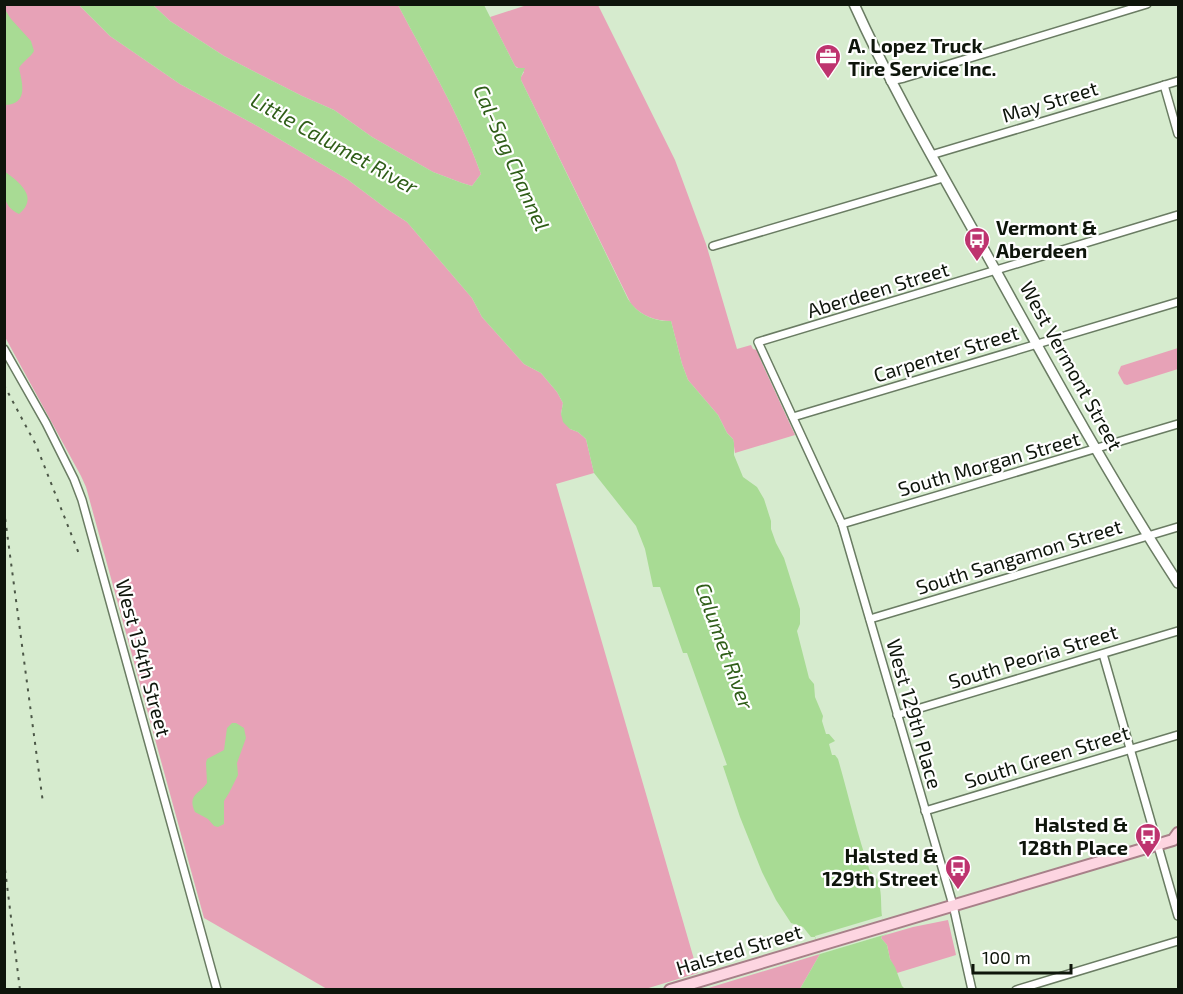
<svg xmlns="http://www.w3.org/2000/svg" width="1183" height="994" font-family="'Exo 2',sans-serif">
	<rect width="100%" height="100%" fill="#d6ebce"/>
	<g fill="#e7a2b7">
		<polygon points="4,5 79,5 110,36 180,84 259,127 347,179 387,209 407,222 472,298 482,317 524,364 541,373 557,392 563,403 561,414 570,429 578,432 586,439 594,473 556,484 698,973 642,990 327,989 204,918 86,487 81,476 5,337"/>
		<path d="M 153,5 L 398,5 C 427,60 460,115 481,174 L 472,186 L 462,183 L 433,172 L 372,137 L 334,110 L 302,96 L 224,56 L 170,21 Z"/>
		<path d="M 527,5 L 598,5 L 675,160 L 706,244 L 737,349 L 751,345 L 753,349 L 757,350 L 761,361 L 795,435 L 735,453 L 733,439 L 727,433 L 718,415 L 688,380 L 682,364 L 671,321 C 655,321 642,316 631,304 L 521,80 L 521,77 L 524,72 L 515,66 L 490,17 Z"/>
		<polygon points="1178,348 1178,369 1127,385 1124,384 1118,373 1121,366"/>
		<polygon points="948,920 956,955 897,973 890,959 887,945 881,938 882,936 913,927"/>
		<polygon points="820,954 800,989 702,990"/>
	</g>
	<g fill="#a8db94">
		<path d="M 79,5 L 153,5 L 170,21 L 224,56 L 302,96 L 334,110 L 372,137 L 433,172 L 462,183 L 472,186 L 481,174 C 460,115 427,60 398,5 L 484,5 L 515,66 L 517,68 L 525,68 L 521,77 L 521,80 L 628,299 C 637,314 654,322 671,321 L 682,364 L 688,380 L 718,415 L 727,433 L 733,439 L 734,443 L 734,455 L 743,477 L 757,487 L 764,499 L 771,521 L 771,529 L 776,543 L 784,558 L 800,609 L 800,624 L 797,631 L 809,678 L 814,684 L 815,697 L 823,716 L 822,721 L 826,734 L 829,734 L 835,741 L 829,744 L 832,755 L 835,755 L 838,759 C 849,797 857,834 870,871 C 884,882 880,900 882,916 C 882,922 885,928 887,934 L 882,936 L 881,938 L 887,945 L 890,959 L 895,967 L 902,986 L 905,989 L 800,989 L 820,954 L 815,937 L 811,937 L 803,927 L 791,923 L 776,900 L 762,872 L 740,817 L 723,766 L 727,765 L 687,653 L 683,653 L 660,587 L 653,587 L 645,549 L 636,526 L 594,473 L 586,439 L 578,432 L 570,429 L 563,422 L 561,414 L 563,403 L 557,392 L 541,373 L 524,364 L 482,317 L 472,298 L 407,222 L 387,209 L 347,179 L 259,127 L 180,84 L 110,36 Z"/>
		<path d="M 4,8 L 11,19 L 31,41 L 34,51 C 30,58 23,61 19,68 C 22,83 29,103 6,105 L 4,105 Z"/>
		<path d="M 4,171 C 18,181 40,197 19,214 C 0,205 4,188 4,171 Z"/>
		<path d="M 232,723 L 236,723 L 244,728 L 246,738 L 237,763 L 238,775 L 229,793 L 224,801 L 224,824 L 218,827 L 214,826 L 208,819 L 195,812 C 187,795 199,794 207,783 L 206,763 L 207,759 L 224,750 L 227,728 Z"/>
	</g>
	<polygon fill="#d6ebce" points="882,916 887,934 820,954 815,936"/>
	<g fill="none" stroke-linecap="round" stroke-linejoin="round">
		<defs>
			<g id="street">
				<polyline points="890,81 904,78 1147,4"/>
				<polyline points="1164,85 1178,134"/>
				<polyline points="931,155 1178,81"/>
				<polyline points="713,246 943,178"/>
				<polyline points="4,349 46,423 74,479 82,500 217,990"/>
				<polyline points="793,417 1178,302"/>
				<polyline points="842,524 1178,424"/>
				<polyline points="870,619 1178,527"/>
				<polyline points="1103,654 1178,916"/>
				<polyline points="897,715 1178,631"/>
				<polyline points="925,811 1178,735"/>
				<polyline points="972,990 953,905 842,524 758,342 1178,215"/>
				<polyline points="1016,990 1178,941"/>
			</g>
			<path id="secondary" d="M 854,4 C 896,97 948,184 997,273 C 1055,378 1113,483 1178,583"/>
			<polyline id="primary" points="670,990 1173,840 1178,833"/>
		</defs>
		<use href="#street" stroke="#6a7c63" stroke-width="10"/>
		<use href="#secondary" stroke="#6a7c63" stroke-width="12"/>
		<use href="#primary" stroke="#a88089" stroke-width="14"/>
		<use href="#street" stroke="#fff" stroke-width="7"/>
		<use href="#secondary" stroke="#fff" stroke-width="9"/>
		<use href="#primary" stroke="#fdd5e1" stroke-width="10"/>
		<g stroke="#4c5747" stroke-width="2" stroke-dasharray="3 6" stroke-linecap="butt">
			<polyline points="4,385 36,445 79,554"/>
			<polyline points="4,510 43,803"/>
			<polyline points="4,861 20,990"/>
		</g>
	</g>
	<defs>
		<symbol id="office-pin" viewBox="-11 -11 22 30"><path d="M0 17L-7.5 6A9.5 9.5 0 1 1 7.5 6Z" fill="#be346f" stroke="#fff"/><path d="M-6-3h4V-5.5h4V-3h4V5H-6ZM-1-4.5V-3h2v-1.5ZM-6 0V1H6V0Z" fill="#fff"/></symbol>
		<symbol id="bus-pin" viewBox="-11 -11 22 30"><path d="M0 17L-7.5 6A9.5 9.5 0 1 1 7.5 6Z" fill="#be346f" stroke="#fff"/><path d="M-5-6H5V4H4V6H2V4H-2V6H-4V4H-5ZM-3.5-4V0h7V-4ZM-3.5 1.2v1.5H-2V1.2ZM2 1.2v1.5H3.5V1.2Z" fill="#fff"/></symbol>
	</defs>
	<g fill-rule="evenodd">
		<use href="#office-pin" x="813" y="42" width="30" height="40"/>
		<use href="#bus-pin" x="962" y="225" width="30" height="40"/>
		<use href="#bus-pin" x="1133" y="821" width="30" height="40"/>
		<use href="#bus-pin" x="943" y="853" width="30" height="40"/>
	</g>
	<g text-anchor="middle" stroke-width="4.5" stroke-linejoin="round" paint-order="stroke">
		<g font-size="20" font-weight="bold" fill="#0e150b" stroke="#fff" text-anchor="start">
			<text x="848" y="53">A. Lopez Truck<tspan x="848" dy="23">Tire Service Inc.</tspan></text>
			<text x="996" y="235">Vermont &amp;<tspan x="996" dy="23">Aberdeen</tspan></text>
			<text x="1128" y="832" text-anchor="end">Halsted &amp;<tspan x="1128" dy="23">128th Place</tspan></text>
			<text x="938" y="863" text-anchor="end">Halsted &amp;<tspan x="938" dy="23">129th Street</tspan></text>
		</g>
		<g font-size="20" fill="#0e150b" stroke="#fff">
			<text transform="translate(1050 102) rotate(-17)" y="7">May Street</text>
			<text transform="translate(878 290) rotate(-17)" y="7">Aberdeen Street</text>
			<text transform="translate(946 354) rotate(-17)" y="7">Carpenter Street</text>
			<text transform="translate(1071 366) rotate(61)" y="7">West Vermont Street</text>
			<text transform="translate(989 464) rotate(-16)" y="7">South Morgan Street</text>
			<text transform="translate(1019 557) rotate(-17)" y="7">South Sangamon Street</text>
			<text transform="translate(1033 657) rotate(-17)" y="7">South Peoria Street</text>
			<text transform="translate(143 658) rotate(75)" y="7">West 134th Street</text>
			<text transform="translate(914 714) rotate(74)" y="7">West 129th Place</text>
			<text transform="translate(1047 757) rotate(-17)" y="7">South Green Street</text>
			<text transform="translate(739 950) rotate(-17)" y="7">Halsted Street</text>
		</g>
		<g font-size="21" font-style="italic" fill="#2f5e18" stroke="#fff">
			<text transform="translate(334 144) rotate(29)" y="7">Little Calumet River</text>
			<text transform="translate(511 158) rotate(66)" y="7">Cal-Sag Channel</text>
			<text transform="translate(724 646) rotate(70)" y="7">Calumet River</text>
		</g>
	</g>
	<rect width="1183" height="994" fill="none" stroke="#0e150b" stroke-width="12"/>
	<path d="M973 964v9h98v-9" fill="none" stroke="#0e150b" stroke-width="3"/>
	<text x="982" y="964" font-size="18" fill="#0e150b" stroke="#ffffff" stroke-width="4.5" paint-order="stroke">100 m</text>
</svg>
